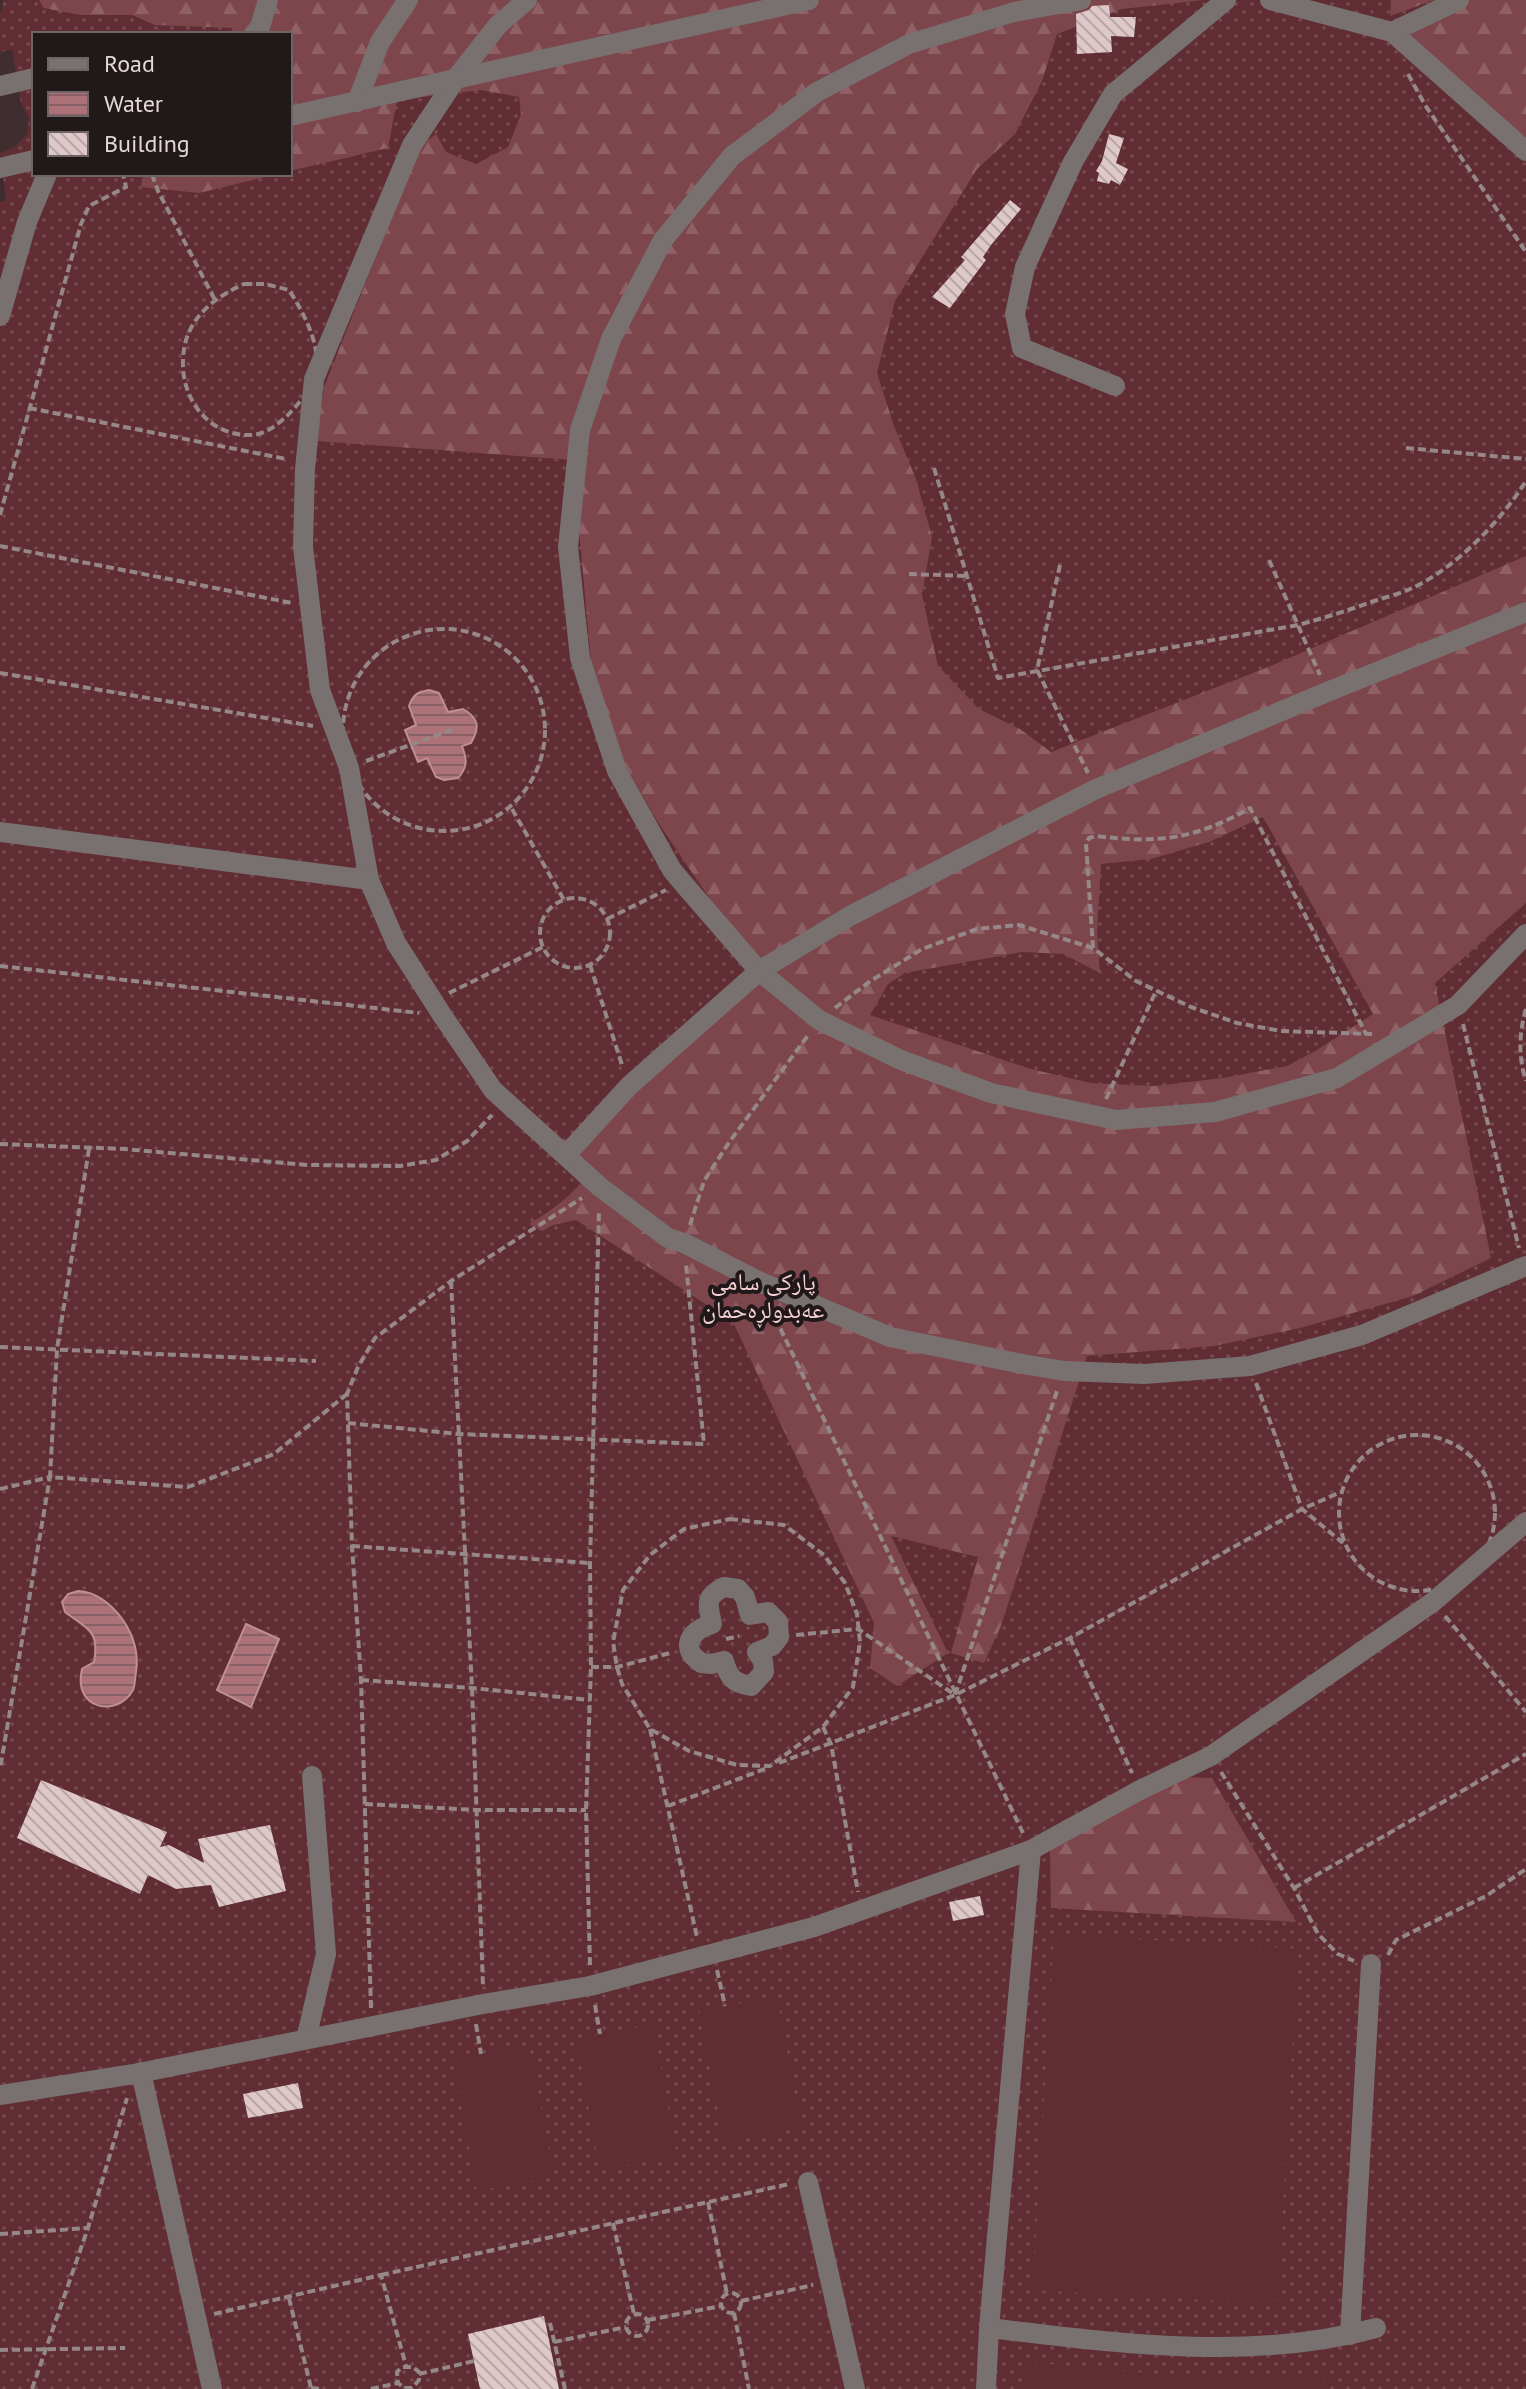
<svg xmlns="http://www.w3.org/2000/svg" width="1526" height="2389" font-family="'PT Sans','Noto Naskh Arabic',sans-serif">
	<defs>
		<pattern id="grass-dots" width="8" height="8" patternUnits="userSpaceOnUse" patternTransform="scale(2)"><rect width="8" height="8" fill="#5f2d33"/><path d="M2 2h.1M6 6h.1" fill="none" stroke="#764b50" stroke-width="1.8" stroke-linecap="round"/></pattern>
		<pattern id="forest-firs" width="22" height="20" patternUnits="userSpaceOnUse" patternTransform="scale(2)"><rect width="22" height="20" fill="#7d464d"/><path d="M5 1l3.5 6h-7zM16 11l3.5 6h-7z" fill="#8f6066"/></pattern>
		<pattern id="water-rules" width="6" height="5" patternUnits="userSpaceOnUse" patternTransform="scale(2)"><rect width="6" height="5" fill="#ad7278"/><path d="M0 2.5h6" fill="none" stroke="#886065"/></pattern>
		<pattern id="building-back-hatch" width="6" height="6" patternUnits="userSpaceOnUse" patternTransform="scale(2)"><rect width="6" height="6" fill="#dfc8c9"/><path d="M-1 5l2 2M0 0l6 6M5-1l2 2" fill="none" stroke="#b8a6a7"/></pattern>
	</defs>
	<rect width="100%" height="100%" fill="#3f2d2f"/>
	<path fill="url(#grass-dots)" fill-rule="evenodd" d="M 4,0 L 1526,0 L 1526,2389 L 0,2389 L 0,202 L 6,200 L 0,153 L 15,147 L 27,134 L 29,119 L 21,103 L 12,50 L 0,52 L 0,14 ZM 34,34 L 290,34 L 290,174 L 34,174 Z"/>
	<g fill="url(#forest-firs)" fill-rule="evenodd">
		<path d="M 39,0 L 1204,0 L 1122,9 L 1057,34 L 1042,81 L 1015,134 L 977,169 L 895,301 L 877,373 L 894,426 L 916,479 L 932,537 L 922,595 L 938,666 L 979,709 L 1020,729 L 1051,752 L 1273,665 L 1526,556 L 1526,903 L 1435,983 L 1491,1258 L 1413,1296 L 1300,1328 L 1214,1346 L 1087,1356 L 1001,1626 L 984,1663 L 951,1653 L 978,1557 L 891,1536 L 948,1653 L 897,1686 L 870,1668 L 874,1623 L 733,1322 L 576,1220 L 553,1225 L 542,1231 L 529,1224 C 551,1211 572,1196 587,1175 L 566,1155 L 759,971 L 657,821 L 623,761 L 591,661 L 579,530 L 586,461 L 316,441 L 324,387 L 420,147 L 436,134 L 446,152 L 476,164 L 508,147 L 521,114 L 519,97 L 481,90 L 397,100 L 388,148 L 290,171 L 290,34 L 231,34 L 232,28 L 155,25 L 132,15 L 80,15 L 44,8 ZM 1263,817 L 1373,1014 L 1317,1050 L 1287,1066 L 1223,1078 L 1154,1086 L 1091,1083 L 1031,1069 L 870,1015 L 888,984 L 905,973 L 1022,952 L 1063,954 L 1100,973 L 1097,933 L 1101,864 L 1151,859 L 1209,842 Z"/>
		<polygon points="1391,0 1526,0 1526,151 1392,32 1434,0 1390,16"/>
		<polygon points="143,174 278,174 199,193 141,187"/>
		<polygon points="1180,1777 1212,1778 1296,1922 1051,1908 1050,1850"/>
	</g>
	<g fill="#5f2d33">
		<polygon points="1054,1934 1298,1949 1277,2304 1033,2290"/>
		<polygon points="777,1997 801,2128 724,2143 699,2011"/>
		<polygon points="653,2024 677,2156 600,2170 576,2039"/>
		<polygon points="529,2045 554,2177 477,2191 453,2059"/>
		<polygon points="1027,2362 1179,2376 1329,2379 1328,2389 1024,2389"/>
	</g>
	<g fill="url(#water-rules)" stroke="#bd9095" stroke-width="2">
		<path d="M 429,690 L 439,693 L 448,712 L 463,709 C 479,718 480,727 471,743 L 462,746 C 467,759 468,767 458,778 L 444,780 L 436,777 L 427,758 L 418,762 L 405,730 L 416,725 L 409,706 C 413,695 417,692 429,690 Z"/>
		<path d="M 78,1591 C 97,1592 112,1605 123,1620 C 133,1635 139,1653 136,1672 C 135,1677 135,1686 133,1690 C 118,1718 72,1710 82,1669 L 94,1662 C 100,1630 87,1629 65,1612 L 62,1602 L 68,1594 Z"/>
		<polygon points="246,1624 279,1639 251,1707 217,1690"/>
	</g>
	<g fill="url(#building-back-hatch)">
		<polygon points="1109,5 1110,17 1136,17 1134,37 1111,36 1112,52 1077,54 1076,14 1089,10 1092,6"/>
		<polygon points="1109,134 1124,138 1116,163 1128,169 1120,185 1111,180 1109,184 1097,181 1099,173 1096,171 1102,161"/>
		<polygon points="1010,200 1021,209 991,245 983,257 986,260 950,308 932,297 965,260 961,257"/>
		<polygon points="41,1780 167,1832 160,1847 169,1845 204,1863 198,1839 270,1825 286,1891 219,1907 211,1885 176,1889 148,1875 140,1894 17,1838"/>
		<polygon points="980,1896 984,1915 953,1921 949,1902"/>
		<polygon points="298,2083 303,2108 248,2118 243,2094"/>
		<polygon points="544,2316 559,2389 480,2389 468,2334"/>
	</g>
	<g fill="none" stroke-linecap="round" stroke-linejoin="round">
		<g stroke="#968789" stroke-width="4" stroke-dasharray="8 4" stroke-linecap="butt">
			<polyline points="1408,74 1425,105 1526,252"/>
			<polyline points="152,174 158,191 215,300"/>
			<path d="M 244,284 L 265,284 L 289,290 C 304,313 325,352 314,381 C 308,394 297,405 288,415 C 278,424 267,434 252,435 C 209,437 181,399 183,360 C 184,321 211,299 244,284 Z"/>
			<polyline points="29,408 286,459"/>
			<polyline points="1406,448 1526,459"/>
			<path d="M 934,468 L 998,678 L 1298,625 C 1324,618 1349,610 1374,601 C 1386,597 1399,594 1410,589 C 1455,569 1500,522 1526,481"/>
			<polyline points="0,515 81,224 89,206 126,187 123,174"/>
			<polyline points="0,546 292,603"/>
			<polyline points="1269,560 1320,675"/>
			<polyline points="1060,565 1037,670 1088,773"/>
			<polyline points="909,574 966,576"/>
			<circle cx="444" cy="730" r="101"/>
			<polyline points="0,673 313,726"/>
			<polyline points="366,761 457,728"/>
			<polyline points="512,809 564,900"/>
			<circle cx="575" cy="933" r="35"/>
			<polyline points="607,919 666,890"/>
			<path d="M 1093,948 L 1086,844 L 1089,838 L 1096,836 C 1159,844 1195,839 1250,808 L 1366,1034"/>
			<polyline points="590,965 622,1065"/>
			<polyline points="0,966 419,1013"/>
			<polyline points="449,993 543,947"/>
			<polyline points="835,1008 869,982 922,949 977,929 1019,925 1093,948 1136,981 1191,1007 1237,1023 1281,1031 1372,1034"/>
			<path d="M 1526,1009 C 1519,1033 1518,1056 1526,1081"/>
			<polyline points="1463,1024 1519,1248"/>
			<polyline points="1106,1099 1156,991"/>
			<polyline points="0,1144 124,1149 308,1165 400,1166 436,1160 467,1141 492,1115"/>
			<polyline points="89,1149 57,1349 50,1477 188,1487 274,1454 347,1394"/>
			<polyline points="690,1225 704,1181 730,1141 809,1034"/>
			<polyline points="451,1281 472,1688 483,1986"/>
			<polyline points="770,1307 1023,1833"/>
			<polyline points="0,1347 316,1361"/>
			<polyline points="1256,1383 1302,1509 1343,1543"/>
			<polyline points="348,1423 459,1434 704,1444 686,1265"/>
			<circle cx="1417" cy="1513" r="78"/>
			<polyline points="0,1489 50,1477 0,1769"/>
			<polygon points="730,1519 784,1525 824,1555 845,1583 857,1614 860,1642 853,1687 823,1727 770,1766 737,1765 689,1751 650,1729 622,1684 617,1667 613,1642 623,1590 650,1555 684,1529"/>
			<polyline points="352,1546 589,1563"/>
			<polyline points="1445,1616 1526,1712"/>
			<polyline points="796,1635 858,1629 955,1695 1058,1388"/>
			<polyline points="1070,1638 1132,1773"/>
			<polyline points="726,1639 739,1636"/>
			<polyline points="591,1667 617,1667 670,1653"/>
			<polyline points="361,1680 472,1688 590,1700"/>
			<polyline points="823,1727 831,1744 858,1892"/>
			<polyline points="650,1729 697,1937"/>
			<polyline points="779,1763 955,1695 1070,1638 1302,1509 1341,1492"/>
			<polyline points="1221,1772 1294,1888 1318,1934 1338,1954 1354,1961"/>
			<polyline points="365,1804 476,1810 586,1810"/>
			<polyline points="668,1806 767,1768"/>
			<polyline points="1294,1888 1526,1754"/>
			<polyline points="1388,1955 1396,1940 1486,1896 1526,1869"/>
			<polyline points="590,1965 586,1810 591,1667 590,1563 599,1210"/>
			<polyline points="717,1970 725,2006"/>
			<polyline points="595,2005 600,2034"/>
			<polyline points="371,2008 361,1680 352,1546 347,1394 358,1367 375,1338 451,1281 582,1198"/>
			<polyline points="476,2024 481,2054"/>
			<polyline points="708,2202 727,2294"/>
			<polyline points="613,2223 634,2314"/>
			<polyline points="0,2234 88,2228"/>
			<polyline points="381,2275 789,2184"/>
			<circle cx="731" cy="2303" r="10"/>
			<polyline points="289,2298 311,2388"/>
			<polyline points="741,2301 813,2285"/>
			<polyline points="734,2313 749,2389"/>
			<circle cx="637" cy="2325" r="11"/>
			<polyline points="214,2314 381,2275 406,2366"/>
			<polyline points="648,2320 721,2306"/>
			<polyline points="550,2323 565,2389"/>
			<polyline points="554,2342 626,2327"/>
			<polyline points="0,2350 125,2348"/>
			<polyline points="419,2374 474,2361"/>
			<polyline points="311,2388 322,2389"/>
			<polyline points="32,2389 88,2228 127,2098"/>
			<polyline points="371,2389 398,2383 404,2388 412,2388 419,2380 419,2372 413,2367 402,2367 397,2372 398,2383"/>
		</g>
		<g stroke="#797070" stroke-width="20">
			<polyline points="527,0 498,25 457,77 412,145 314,379 305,469 303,547 320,690 349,768 369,880 396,943 442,1015 493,1090 600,1187 668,1238 684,1243 756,1280 890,1337 1017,1363 1064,1371 1144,1374 1250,1366 1362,1335 1526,1266"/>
			<polyline points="1081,0 1014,12 909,44 817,92 732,156 663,240 611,339 580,430 568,547 580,658 617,771 672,870 682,882 759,971 819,1020 901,1060 991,1093 1116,1120 1215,1112 1337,1078 1458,1005 1526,934"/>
			<polyline points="1270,0 1392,32 1526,151"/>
			<polyline points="1392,32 1459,0"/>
			<polyline points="254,34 260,27 268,0"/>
			<polyline points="0,86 34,78"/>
			<polyline points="357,102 380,42 408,0"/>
			<polyline points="290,116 809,0"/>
			<polyline points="0,168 34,160"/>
			<polyline points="0,316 27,222 47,174"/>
			<polyline points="1115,386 1022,348 1015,314 1025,267 1073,162 1113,94 1226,0"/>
			<polyline points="0,832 369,880"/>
			<polyline points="566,1155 629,1086 759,971 850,916 1096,789 1327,692 1526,612"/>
			<path d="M 724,1587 L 738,1589 L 745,1597 L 750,1615 L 768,1612 L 778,1622 L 779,1637 L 772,1646 L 757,1652 L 763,1661 L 764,1672 L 751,1686 C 733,1683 729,1678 724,1661 L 711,1664 L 701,1663 C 698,1660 693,1657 691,1653 C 683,1638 700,1627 712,1624 C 708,1604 704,1597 724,1587 Z"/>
			<polyline points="306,2039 326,1954 312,1776"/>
			<polyline points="141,2072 212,2389"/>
			<polyline points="0,2095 134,2074 483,2004 590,1986 814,1927 1031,1850 1140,1790 1211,1756 1433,1602 1526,1522"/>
			<polyline points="808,2182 855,2389"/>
			<path d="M 989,2328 C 1115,2343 1251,2362 1376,2328"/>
			<polyline points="1350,2335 1371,1964"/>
			<polyline points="986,2389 989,2328 1031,1850"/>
		</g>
	</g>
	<g text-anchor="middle" stroke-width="8" stroke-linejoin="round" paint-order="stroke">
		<g font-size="24" fill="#f6d1d4" stroke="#201819">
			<text x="763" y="1290">پارکی سامی<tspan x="763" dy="28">عەبدولڕەحمان</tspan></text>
		</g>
	</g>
	<rect x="32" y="32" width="260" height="144" fill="#201819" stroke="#6e6465" stroke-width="2"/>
	<rect x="48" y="58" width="40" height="12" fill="#797070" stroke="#6e6465" stroke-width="2"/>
	<text x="104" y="72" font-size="24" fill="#e3d7d8">Road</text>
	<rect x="48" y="92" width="40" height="24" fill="url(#water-rules)" stroke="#6e6465" stroke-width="2"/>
	<text x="104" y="112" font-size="24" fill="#e3d7d8">Water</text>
	<rect x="48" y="132" width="40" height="24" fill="url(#building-back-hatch)" stroke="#6e6465" stroke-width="2"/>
	<text x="104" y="152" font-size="24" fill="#e3d7d8">Building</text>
</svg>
